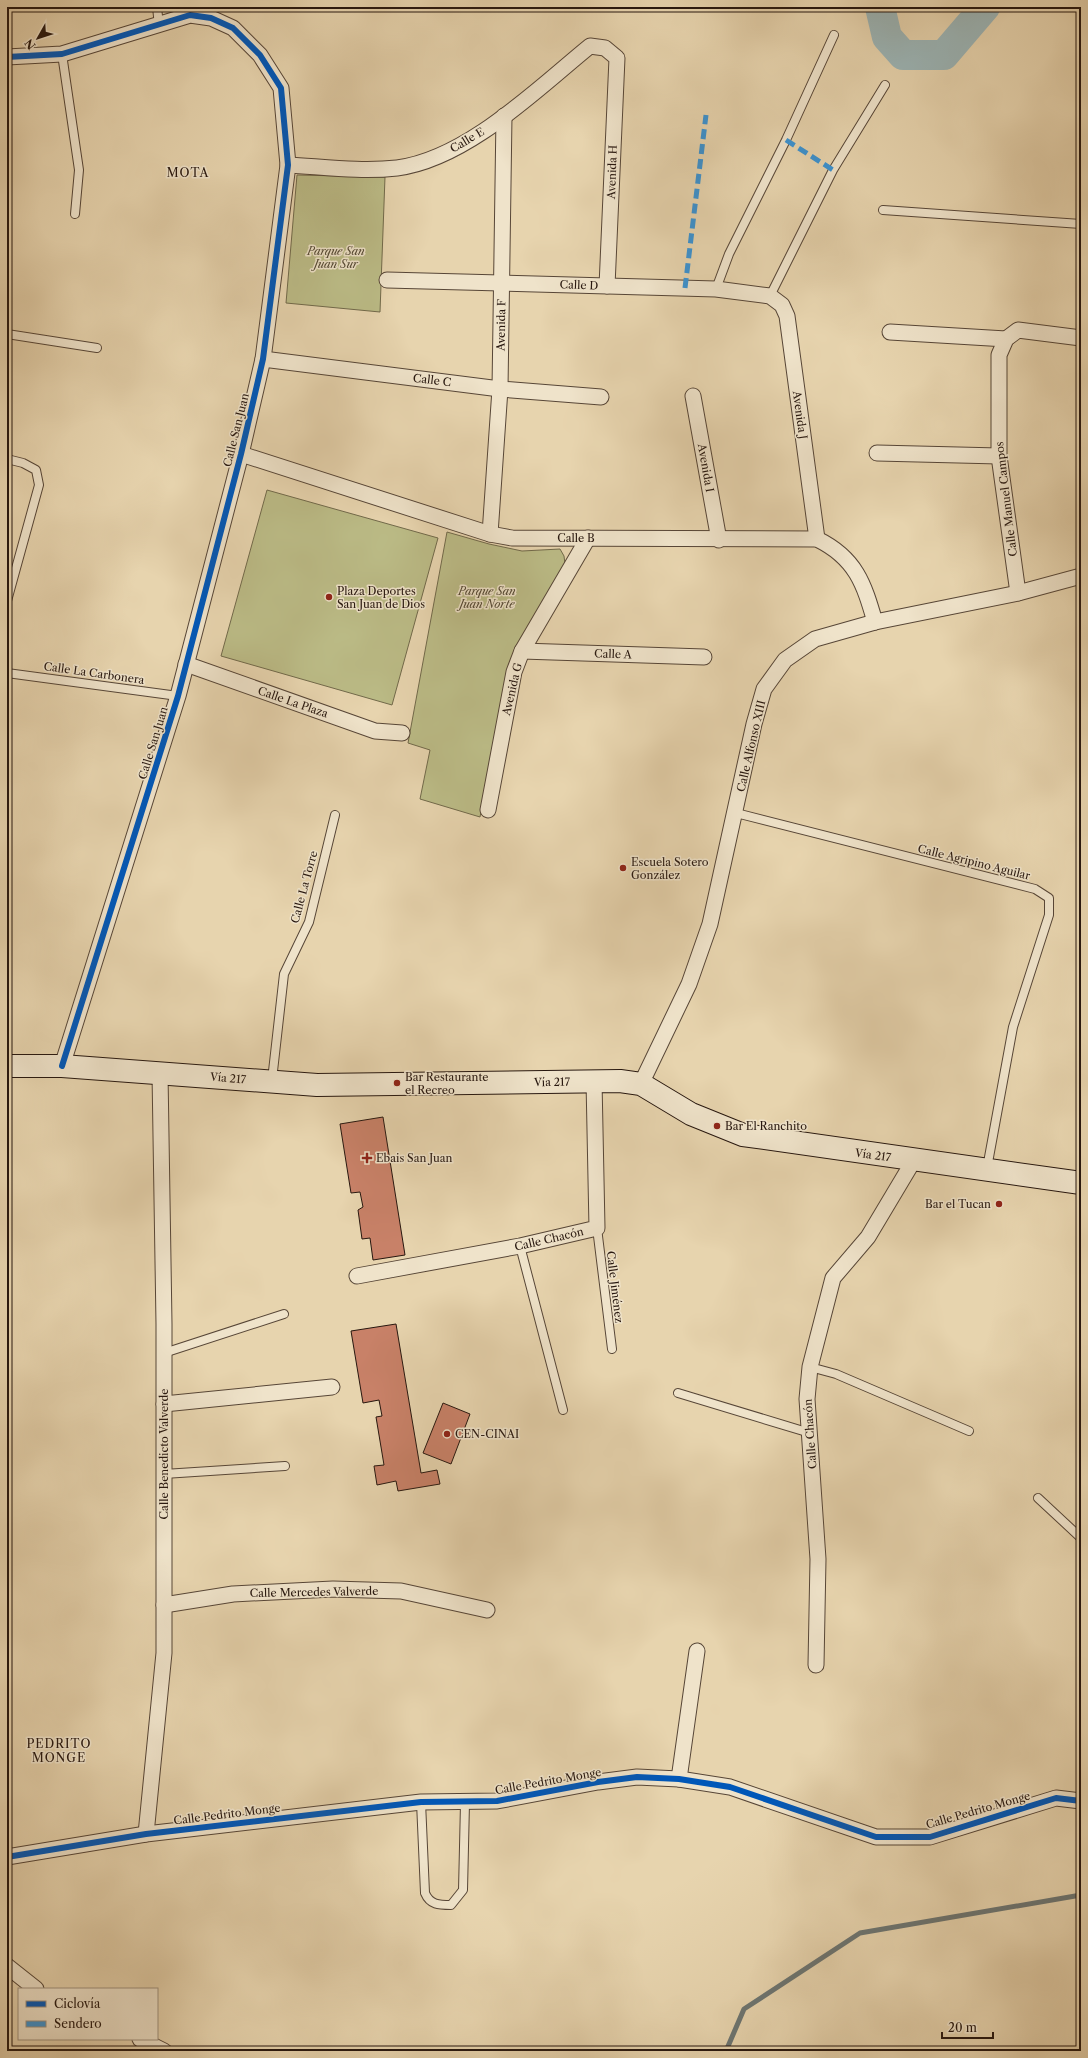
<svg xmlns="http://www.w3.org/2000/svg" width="1088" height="2058" font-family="'Libre Caslon Text',serif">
	<rect width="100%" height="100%" fill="#e7d4ae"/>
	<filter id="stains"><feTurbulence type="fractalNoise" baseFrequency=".005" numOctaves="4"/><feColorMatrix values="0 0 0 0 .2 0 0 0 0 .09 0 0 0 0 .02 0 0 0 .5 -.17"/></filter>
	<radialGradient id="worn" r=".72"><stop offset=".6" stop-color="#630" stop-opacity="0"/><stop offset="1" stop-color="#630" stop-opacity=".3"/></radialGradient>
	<g fill="#bbbb86" stroke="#71694a">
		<polygon points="297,175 385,177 380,312 286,303"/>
		<polygon points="267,490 438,538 392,705 221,656"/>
		<polygon points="447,532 489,544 522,551 560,549 564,556 565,564 504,689 480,817 420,799 430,750 408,743"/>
	</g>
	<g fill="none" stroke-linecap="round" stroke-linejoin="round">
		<polyline stroke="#6d7673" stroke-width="5" points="726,2051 744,2009 860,1933 1081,1895"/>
		<polyline stroke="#9cb5b6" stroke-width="30" points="880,7 887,37 903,55 944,55 985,7"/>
	</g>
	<g fill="#c88168" stroke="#27170f">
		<polygon points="383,1117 405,1255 373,1260 370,1238 362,1239 358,1210 363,1207 360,1192 351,1193 340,1124"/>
		<polygon points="396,1324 421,1473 437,1470 440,1484 398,1491 396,1481 377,1485 374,1466 384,1465 376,1417 382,1416 379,1400 363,1403 351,1331"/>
		<polygon points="443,1403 470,1414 451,1464 423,1453"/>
	</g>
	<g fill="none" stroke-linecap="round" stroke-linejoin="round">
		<defs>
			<g id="lane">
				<polyline points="157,7 159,26"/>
				<polyline points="62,54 79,170 75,214"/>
				<polyline points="883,210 1081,224"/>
				<polyline points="716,289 729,254 786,140 834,35"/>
				<polyline points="770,296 833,170 885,85"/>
				<polyline points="7,334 97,348"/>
				<polyline points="7,459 23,463 36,470 39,485 7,601"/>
				<polyline points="7,673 178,696"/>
				<polyline points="736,813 1035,889 1049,898 1049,915 1013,1027 987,1168"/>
				<polyline points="272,1080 284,974 309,922 335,815"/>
				<polyline points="597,1228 612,1349"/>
				<polyline points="520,1246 563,1410"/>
				<polyline points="164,1353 284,1314"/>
				<polyline points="810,1367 836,1374 969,1431"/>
				<polyline points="678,1393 810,1433"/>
				<polyline points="164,1474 285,1466"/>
				<polyline points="1038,1498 1081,1538"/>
				<path d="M 421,1802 L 425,1893 C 430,1905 439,1905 451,1905 L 463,1890 L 465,1803"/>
			</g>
			<g id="street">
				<polyline points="7,57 62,54 190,15 211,18 233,28 260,55 281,88 288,165 263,359 241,454 178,696 62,1066"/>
				<path d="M 288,165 C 324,167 361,172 397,168 C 467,159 537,89 590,46 L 605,48 L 617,58 L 607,286"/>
				<polyline points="387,280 716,289 770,296 782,305 787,316 817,539"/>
				<polyline points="890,332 1006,339"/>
				<polyline points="263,359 500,389 601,397"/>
				<polyline points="693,396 719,540"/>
				<polyline points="877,453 999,456"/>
				<path d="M 241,454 L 490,534 L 512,538 L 817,539 C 856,558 864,584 875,622"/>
				<polyline points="490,534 500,389 504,116"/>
				<polyline points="1018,593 999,456 999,355 1006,339 1018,330 1081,338"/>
				<polyline points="522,651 704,657"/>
				<polyline points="186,664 375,731 402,733"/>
				<polyline points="488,810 514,672 522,651 588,538"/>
				<polyline points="641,1084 689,984 710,924 754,724 764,689 785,660 815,639 875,622 1018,593 1081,576"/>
				<polyline points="357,1276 520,1246 597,1228 594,1081"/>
				<polyline points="164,1404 332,1387"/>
				<polyline points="164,1605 233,1594 333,1589 401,1591 487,1610"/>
				<polyline points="816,1665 818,1559 807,1399 810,1367 833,1278 868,1237 914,1160"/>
				<polyline points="679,1779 697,1651"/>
				<polyline points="146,1834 164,1653 164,1324 160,1073"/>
				<polyline points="7,1857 146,1834 421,1802 497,1801 598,1782 637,1777 679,1779 730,1787 876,1837 930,1837 1056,1798 1081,1801"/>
				<polyline points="7,1966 36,1989"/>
				<polyline points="140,2039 164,2051"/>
			</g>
			<polyline id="secondary" points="7,1066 62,1066 317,1085 620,1081 641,1084 691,1114 743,1135 1081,1183"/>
		</defs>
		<use href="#lane" stroke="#574637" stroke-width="10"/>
		<use href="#street" stroke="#574637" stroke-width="17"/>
		<use href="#secondary" stroke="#27170f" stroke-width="24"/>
		<use href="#lane" stroke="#efe3ca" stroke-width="8"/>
		<use href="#street" stroke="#efe3ca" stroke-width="15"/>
		<use href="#secondary" stroke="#efe3ca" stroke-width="22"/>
		<g stroke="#3b93d2" stroke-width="5" stroke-dasharray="10 5" stroke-linecap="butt">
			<polyline points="786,140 833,170"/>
			<polyline points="685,288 706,115"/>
		</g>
		<defs>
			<g id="cycleway">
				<polyline points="7,57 62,54 190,15 211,18 233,28 260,55 281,88 288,165 263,359 241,454 178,696 62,1066"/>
				<polyline points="7,1857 146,1834 421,1802 497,1801 598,1782 637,1777 679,1779 730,1787 876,1837 930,1837 1056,1798 1081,1801"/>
			</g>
		</defs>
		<use href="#cycleway" stroke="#efe3ca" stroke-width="8"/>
		<use href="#cycleway" stroke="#0057b8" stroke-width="6"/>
	</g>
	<g fill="#8f2418" stroke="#efe3ca" stroke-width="1.5">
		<circle cx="329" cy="597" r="4"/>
		<circle cx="623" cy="868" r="4"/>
		<circle cx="397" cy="1083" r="4"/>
		<circle cx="717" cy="1126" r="4"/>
		<path d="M365 1152h4v4h4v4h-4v4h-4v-4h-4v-4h4z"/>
		<circle cx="999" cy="1204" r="4"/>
		<circle cx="447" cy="1434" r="4"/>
	</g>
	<g text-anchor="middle" stroke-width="3" stroke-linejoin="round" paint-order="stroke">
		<g font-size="11" fill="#27170f" stroke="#efe3ca">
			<text transform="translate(467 140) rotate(-31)" y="4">Calle E</text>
			<text transform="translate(612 172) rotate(-88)" y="4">Avenida H</text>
			<text transform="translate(579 285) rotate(2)" y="4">Calle D</text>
			<text transform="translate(501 325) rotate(-89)" y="4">Avenida F</text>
			<text transform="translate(432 380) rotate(7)" y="4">Calle C</text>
			<text transform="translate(800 415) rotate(82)" y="4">Avenida J</text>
			<text transform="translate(236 430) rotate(-76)" y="4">Calle San Juan</text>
			<text transform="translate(706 468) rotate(80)" y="4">Avenida I</text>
			<text transform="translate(1006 499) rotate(-97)" y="4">Calle Manuel Campos</text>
			<text x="576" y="542">Calle B</text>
			<text transform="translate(613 654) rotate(2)" y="4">Calle A</text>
			<text transform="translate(94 673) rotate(8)" y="4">Calle La Carbonera</text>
			<text transform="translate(512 689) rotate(-77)" y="4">Avenida G</text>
			<text transform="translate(293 702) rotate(19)" y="4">Calle La Plaza</text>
			<text transform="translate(153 743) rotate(-73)" y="4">Calle San Juan</text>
			<text transform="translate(751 746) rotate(-77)" y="4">Calle Alfonso XIII</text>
			<text transform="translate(974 862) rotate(14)" y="4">Calle Agripino Aguilar</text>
			<text transform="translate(304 887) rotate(-75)" y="4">Calle La Torre</text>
			<text transform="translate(228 1078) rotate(5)" y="4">Vía 217</text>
			<text transform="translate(552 1082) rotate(-1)" y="4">Vía 217</text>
			<text transform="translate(873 1155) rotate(8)" y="4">Vía 217</text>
			<text transform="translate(549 1239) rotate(-13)" y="4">Calle Chacón</text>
			<text transform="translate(615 1287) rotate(83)" y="4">Calle Jiménez</text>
			<text transform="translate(810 1434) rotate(-94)" y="4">Calle Chacón</text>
			<text transform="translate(164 1454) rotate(-90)" y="4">Calle Benedicto Valverde</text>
			<text transform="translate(314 1592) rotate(-1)" y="4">Calle Mercedes Valverde</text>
			<text transform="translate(548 1781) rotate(-10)" y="4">Calle Pedrito Monge</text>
			<text transform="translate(978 1810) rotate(-16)" y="4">Calle Pedrito Monge</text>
			<text transform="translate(227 1814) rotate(-7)" y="4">Calle Pedrito Monge</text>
		</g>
		<g font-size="11" font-style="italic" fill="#534833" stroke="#efe3ca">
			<text x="336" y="255">Parque San<tspan x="336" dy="13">Juan Sur</tspan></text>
			<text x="487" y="595">Parque San<tspan x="487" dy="13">Juan Norte</tspan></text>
		</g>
		<g font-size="11" fill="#27170f" stroke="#efe3ca" text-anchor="start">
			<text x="337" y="595">Plaza Deportes<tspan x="337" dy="13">San Juan de Dios</tspan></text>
			<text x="631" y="866">Escuela Sotero<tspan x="631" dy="13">González</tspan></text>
			<text x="405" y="1081">Bar Restaurante<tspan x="405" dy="13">el Recreo</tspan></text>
			<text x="725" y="1130">Bar El Ranchito</text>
			<text x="376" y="1162">Ebais San Juan</text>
			<text x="991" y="1208" text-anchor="end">Bar el Tucan</text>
			<text x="455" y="1438">CEN-CINAI</text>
		</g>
		<g font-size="12" letter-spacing="1" fill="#27170f" stroke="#efe3ca">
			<text x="188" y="177">MOTA</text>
			<text x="59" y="1748">PEDRITO<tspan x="59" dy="14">MONGE</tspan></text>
		</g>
	</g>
	<rect width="1088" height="2058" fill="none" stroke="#e7d4ae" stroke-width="24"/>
	<rect x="8" y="8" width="1072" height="2042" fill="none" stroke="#27170f" stroke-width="2"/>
	<rect x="12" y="12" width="1064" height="2034" fill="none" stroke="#27170f"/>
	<rect x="18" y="1988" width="140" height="52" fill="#efe3ca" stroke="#9f917f"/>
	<rect x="26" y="2001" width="20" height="6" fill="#0057b8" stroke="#9f917f"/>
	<text x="54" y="2008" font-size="12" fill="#27170f">Ciclovía</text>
	<rect x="26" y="2021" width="20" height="6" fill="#3b93d2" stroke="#9f917f"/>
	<text x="54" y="2028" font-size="12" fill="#27170f">Sendero</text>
	<g transform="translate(38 38) rotate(231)" stroke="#efe3ca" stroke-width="3" paint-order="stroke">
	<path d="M0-3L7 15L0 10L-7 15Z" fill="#27170f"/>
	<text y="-6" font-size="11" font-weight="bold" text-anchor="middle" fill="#27170f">N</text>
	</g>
	<path d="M942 2032v6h51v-6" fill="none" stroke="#27170f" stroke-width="2"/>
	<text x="948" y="2032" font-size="12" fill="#27170f" stroke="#efe3ca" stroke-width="3" paint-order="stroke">20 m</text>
	<rect width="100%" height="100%" filter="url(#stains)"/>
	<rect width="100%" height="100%" fill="url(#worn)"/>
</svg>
